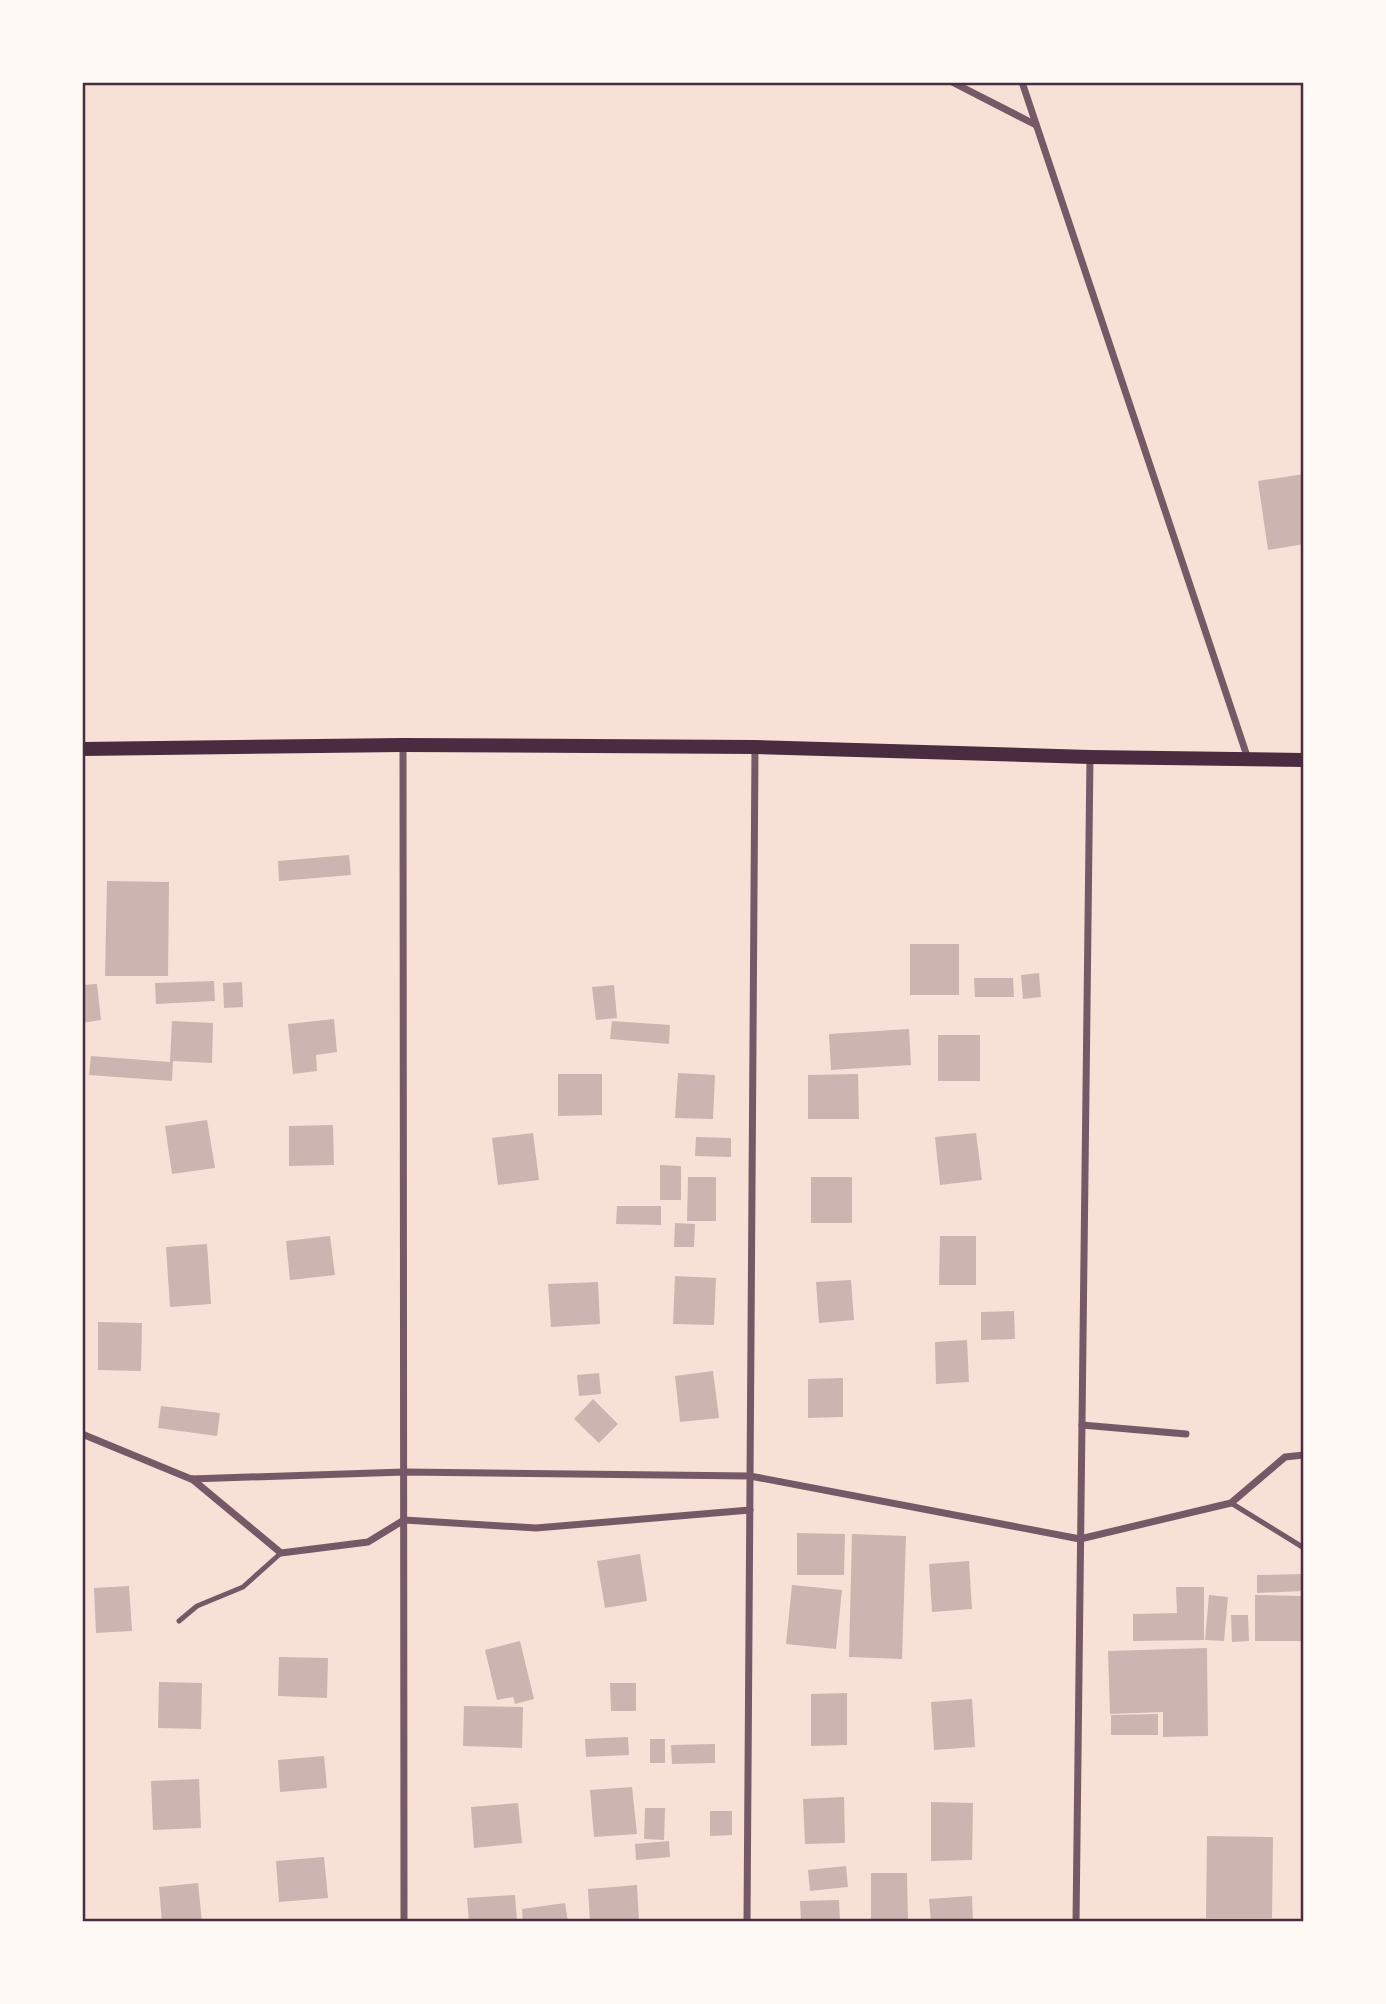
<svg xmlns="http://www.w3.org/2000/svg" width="1386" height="2004" font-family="'Times New Roman',serif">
	<rect width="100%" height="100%" fill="#f7e1d7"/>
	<g fill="#ccb4b1">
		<polygon points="1304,474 1304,544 1268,550 1258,481"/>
		<polygon points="349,855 351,875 279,881 278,861"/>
		<polygon points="107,881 169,882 168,976 105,976"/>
		<rect x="910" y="944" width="49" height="51"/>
		<polygon points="1039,973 1041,997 1023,999 1021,975"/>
		<polygon points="974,978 1013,978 1014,997 975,997"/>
		<polygon points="214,981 215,1001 156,1004 155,983"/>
		<polygon points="242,982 243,1007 224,1008 223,983"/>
		<polygon points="97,984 101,1020 82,1023 82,985"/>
		<polygon points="614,985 617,1018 596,1020 592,987"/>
		<polygon points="334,1019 337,1052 316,1055 317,1071 293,1074 288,1024"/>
		<polygon points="172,1021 213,1023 212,1063 173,1061 172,1081 89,1075 91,1056 170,1062"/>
		<polygon points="612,1021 670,1025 669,1044 610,1039"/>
		<polygon points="909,1029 911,1065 831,1070 829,1034"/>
		<rect x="938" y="1035" width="42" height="46"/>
		<polygon points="678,1073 715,1075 713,1119 675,1118"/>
		<polygon points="558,1074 602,1074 602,1115 558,1116"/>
		<polygon points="858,1074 859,1119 808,1119 808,1075"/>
		<polygon points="207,1120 215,1168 172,1174 165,1126"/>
		<polygon points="333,1125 334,1165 289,1166 289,1126"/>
		<polygon points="533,1133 539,1180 498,1185 492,1138"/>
		<polygon points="976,1133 982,1180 940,1185 935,1137"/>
		<polygon points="696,1137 731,1138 731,1157 695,1156"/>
		<polygon points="660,1165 681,1166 681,1200 660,1200"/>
		<polygon points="688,1177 716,1177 716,1221 687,1221"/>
		<rect x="811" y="1177" width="41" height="46"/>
		<polygon points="617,1206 661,1206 661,1225 616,1224"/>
		<polygon points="675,1223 695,1224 694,1247 674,1247"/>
		<polygon points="330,1236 335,1275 290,1280 286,1241"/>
		<polygon points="940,1236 976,1236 976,1285 939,1285"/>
		<polygon points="207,1244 211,1304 170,1307 166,1247"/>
		<polygon points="675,1276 716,1278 714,1325 673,1324"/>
		<polygon points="851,1280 854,1320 819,1323 816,1282"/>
		<polygon points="598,1282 600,1324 551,1327 548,1284"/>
		<polygon points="1014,1311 1015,1339 981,1340 981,1312"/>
		<polygon points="98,1322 142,1323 141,1371 98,1370"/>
		<polygon points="967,1340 969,1382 936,1384 935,1342"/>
		<polygon points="713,1371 719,1418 680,1422 675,1376"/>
		<polygon points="599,1373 601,1394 579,1396 577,1375"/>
		<polygon points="843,1378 843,1417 808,1418 808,1379"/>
		<polygon points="593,1399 618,1424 599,1443 574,1419"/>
		<polygon points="161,1406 220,1413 217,1436 158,1428"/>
		<polygon points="797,1533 845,1534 844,1575 797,1575"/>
		<polygon points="852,1534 906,1536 902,1659 849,1657"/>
		<polygon points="640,1554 647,1601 605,1608 597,1561"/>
		<polygon points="969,1561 972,1609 932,1612 929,1564"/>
		<polygon points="1304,1574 1304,1591 1257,1593 1257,1575"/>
		<polygon points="792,1585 842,1590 836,1649 786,1644"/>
		<polygon points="129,1586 132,1631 96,1633 94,1588"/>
		<polygon points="1176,1587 1204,1587 1204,1640 1133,1641 1133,1614 1177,1613"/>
		<polygon points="1209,1595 1228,1597 1224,1641 1205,1640"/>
		<polygon points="1255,1595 1303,1596 1303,1641 1255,1641"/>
		<polygon points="1231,1615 1248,1615 1249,1641 1232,1642"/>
		<polygon points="520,1641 534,1699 515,1704 513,1697 497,1700 485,1650"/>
		<polygon points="1207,1648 1208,1736 1163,1737 1163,1712 1110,1714 1108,1651"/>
		<polygon points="279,1657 328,1658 327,1698 278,1696"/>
		<polygon points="159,1682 202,1683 201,1729 158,1728"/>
		<polygon points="610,1683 636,1683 636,1711 611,1711"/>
		<polygon points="847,1693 847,1745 811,1746 811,1694"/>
		<polygon points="972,1699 975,1747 934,1750 931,1702"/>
		<polygon points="464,1706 523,1707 522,1748 463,1746"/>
		<polygon points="1158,1714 1158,1735 1111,1735 1111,1715"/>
		<polygon points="628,1737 629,1755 586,1757 585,1739"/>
		<rect x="650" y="1739" width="15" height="24"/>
		<polygon points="715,1744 715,1763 672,1764 671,1745"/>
		<polygon points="324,1756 327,1788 280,1792 278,1760"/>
		<polygon points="199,1779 201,1828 153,1830 151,1781"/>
		<polygon points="632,1787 637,1834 594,1837 590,1790"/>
		<polygon points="844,1797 845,1843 805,1844 803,1799"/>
		<polygon points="931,1802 973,1803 972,1860 931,1861"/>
		<polygon points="518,1803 522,1843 474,1848 471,1807"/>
		<polygon points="645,1808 665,1808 664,1840 644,1839"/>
		<polygon points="710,1811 732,1811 732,1835 710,1836"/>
		<polygon points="1207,1836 1273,1837 1272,1918 1206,1918"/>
		<polygon points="669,1841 670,1857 636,1860 635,1844"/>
		<polygon points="324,1857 328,1898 279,1902 276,1861"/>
		<polygon points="846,1866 848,1887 810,1891 808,1870"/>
		<polygon points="871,1873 907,1873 908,1922 871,1922"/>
		<polygon points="198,1883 202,1922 162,1922 159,1887"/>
		<polygon points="637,1885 639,1922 590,1922 588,1889"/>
		<polygon points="515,1895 517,1922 469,1922 467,1898"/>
		<polygon points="972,1896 973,1922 931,1922 929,1899"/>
		<polygon points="839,1900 840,1922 801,1922 800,1901"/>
		<polygon points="565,1903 568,1922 523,1922 522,1909"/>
	</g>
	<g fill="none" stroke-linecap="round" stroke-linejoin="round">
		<g stroke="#755966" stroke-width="5">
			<polyline points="1231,1503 1304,1548"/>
			<polyline points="179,1621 197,1606 243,1587 281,1553"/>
		</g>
		<g stroke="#755966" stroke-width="7">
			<polyline points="952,82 1036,125"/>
			<polyline points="1022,82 1248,759"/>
			<polyline points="403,745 404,1922"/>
			<polyline points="1082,1425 1186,1434"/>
			<polyline points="82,1434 191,1479 404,1472 750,1476 1080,1539 1231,1503 1285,1457 1304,1455"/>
			<polyline points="192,1479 281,1553 368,1542 404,1520 536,1528 750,1510"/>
			<polyline points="747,1922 755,747"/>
			<polyline points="1076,1922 1090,757"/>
		</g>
		<polyline stroke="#4a2c40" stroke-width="14" points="82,749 403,745 755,747 1090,757 1304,760"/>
	</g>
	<rect width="1386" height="2004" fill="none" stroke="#fffaf5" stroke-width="168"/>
	<rect x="84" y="84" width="1218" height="1836" fill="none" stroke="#4a2c40" stroke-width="2.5"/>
</svg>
